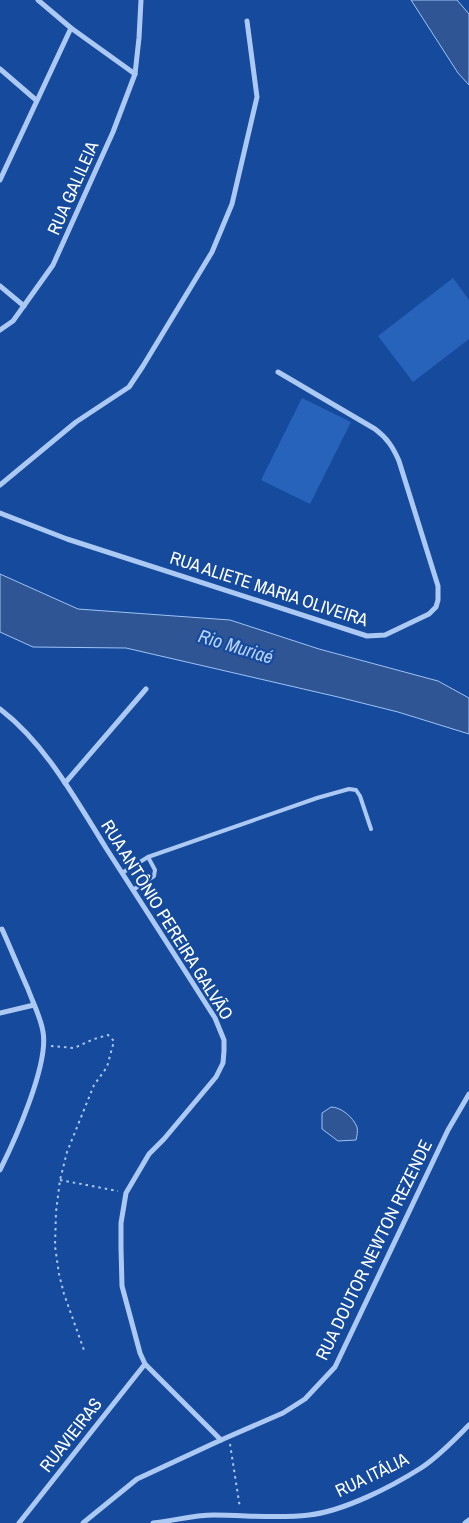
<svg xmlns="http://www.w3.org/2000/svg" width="469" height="1523" font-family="'Archivo Narrow',sans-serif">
	<rect width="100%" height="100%" fill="#154a9d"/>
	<g fill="#2863bb">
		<polygon points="453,278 469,300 469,339 413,382 378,336"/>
		<polygon points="302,398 351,422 310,504 261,480"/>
	</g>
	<g fill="#2f5594" stroke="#9ec3f6">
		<polygon points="411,0 457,0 469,14 469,85 458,73"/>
		<polygon points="0,574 78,609 230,620 319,649 438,681 469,698 469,734 398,712 338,697 126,648 33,647 0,632"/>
		<path d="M 331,1107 C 341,1107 353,1117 357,1127 C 358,1131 357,1136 356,1140 L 338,1141 L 322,1129 L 322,1113 Z"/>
	</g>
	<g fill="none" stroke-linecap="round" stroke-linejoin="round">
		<g stroke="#acc9f3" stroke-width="2" stroke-dasharray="2.5 4" stroke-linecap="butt">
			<polyline points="51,1046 74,1048 94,1039 108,1035 114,1041 107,1067 94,1085 67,1152 60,1180 56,1212 55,1246 59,1274 64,1294 85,1353"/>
			<polyline points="60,1180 118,1191"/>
			<polyline points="230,1444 240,1508"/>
		</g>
		<g stroke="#acc9f3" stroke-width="4">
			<polyline points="122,873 148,857 317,798 349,789 356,790 360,796 371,829"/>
			<polyline points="133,890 154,876 155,870 148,857"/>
		</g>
		<g stroke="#acc9f3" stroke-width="5">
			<polyline points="38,0 71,28 135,74"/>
			<polyline points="0,69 36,100"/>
			<polyline points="0,180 71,28"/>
			<polyline points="0,286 24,306"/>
			<polyline points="0,330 13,321 53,265 113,132 135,74 139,38 141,0"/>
			<polyline points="0,485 76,422 129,387 143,366 212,252 232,204 257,97 247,21"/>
			<path d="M 0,513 L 67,539 L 367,636 L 385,635 L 429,614 L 436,607 L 438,600 L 438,586 L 399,461 C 393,447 387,438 375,429 L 278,372"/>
			<path d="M 0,709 C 45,743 76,800 106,848 C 142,904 179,961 215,1018 L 224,1040 L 224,1051 L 223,1063 L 216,1077 L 164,1139 L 149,1154 L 126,1193 L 121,1223 L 121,1248 L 122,1286 L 140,1353 L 145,1364 L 221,1440"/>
			<polyline points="65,783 146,689"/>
			<polyline points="0,1013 34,1005"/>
			<path d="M 0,1170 C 15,1140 49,1064 43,1032 C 41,1018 33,1003 28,989 C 19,969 11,949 2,929"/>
			<polyline points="19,1523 145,1364"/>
			<polyline points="83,1523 137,1479 221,1440 283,1413 305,1399 335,1367 448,1130 469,1094"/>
			<path d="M 153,1523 C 173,1521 193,1515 214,1515 C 246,1515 277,1519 309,1515 C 344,1511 391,1487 421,1468 C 439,1456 454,1440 469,1425"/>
			<polyline points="465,1523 469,1520"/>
		</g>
	</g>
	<g text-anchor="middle" stroke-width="4.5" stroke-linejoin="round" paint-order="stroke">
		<g font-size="18" fill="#fff" stroke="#154a9d">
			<text transform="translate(73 188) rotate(-66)" y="6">RUA GALILEIA</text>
			<text transform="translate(269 589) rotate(18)" y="6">RUA ALIETE MARIA OLIVEIRA</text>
			<text transform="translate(167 920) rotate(58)" y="6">RUA ANTÔNIO PEREIRA GALVÃO</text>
			<text transform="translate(374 1250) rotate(-64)" y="6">RUA DOUTOR NEWTON REZENDE</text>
			<text transform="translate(71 1435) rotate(-52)" y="6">RUAVIEIRAS</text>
			<text transform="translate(372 1475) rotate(-26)" y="6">RUA ITÁLIA</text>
		</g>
		<g font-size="19" font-style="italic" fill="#b8d3fa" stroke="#154a9d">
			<text transform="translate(236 646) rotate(17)" y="7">Rio Muriaé</text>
		</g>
	</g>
</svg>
